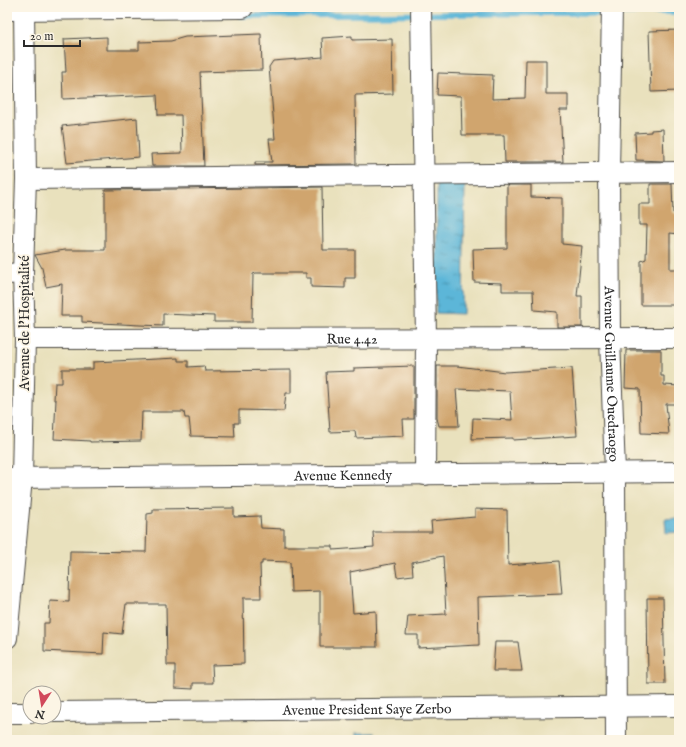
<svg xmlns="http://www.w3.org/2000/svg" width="686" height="747" font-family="'IM FELL English',serif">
	<defs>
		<pattern id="water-ripples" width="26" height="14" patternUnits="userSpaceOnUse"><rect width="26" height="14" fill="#5bb6d8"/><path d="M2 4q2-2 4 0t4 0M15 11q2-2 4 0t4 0" fill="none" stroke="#4b94af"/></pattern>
	</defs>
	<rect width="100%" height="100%" fill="#fcf5e5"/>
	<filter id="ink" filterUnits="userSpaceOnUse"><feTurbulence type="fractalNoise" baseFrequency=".025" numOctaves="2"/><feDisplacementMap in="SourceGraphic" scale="8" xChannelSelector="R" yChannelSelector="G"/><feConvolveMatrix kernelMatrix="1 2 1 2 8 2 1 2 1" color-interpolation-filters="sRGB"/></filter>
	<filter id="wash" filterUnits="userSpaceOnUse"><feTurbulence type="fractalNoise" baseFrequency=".012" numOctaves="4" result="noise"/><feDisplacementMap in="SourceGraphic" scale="16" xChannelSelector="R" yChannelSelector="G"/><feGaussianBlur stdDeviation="0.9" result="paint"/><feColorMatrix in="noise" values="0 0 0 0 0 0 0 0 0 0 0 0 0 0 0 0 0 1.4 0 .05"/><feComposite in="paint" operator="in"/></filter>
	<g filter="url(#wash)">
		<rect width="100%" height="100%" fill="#e9e1bd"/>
		<g fill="url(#water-ripples)" stroke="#437082">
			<polygon points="437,183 465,184 463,314 436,313"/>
			<polygon points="679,518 679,532 666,533 665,519"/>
			<rect x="356" y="733" width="18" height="7"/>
		</g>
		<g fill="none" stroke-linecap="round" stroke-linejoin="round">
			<polyline stroke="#5bb6d8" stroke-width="5.5" points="241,16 679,12"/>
		</g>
		<g id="blocks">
			<g fill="#d0a56e">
				<polygon points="679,30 679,91 651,92 649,31"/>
				<polygon points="261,34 262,70 200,72 204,166 152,166 151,154 182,153 181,115 158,115 157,95 63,99 62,72 66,72 64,39 107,37 107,50 139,50 139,42 171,41 185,37"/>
				<polygon points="352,36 352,40 392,39 393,94 355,95 356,164 255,165 255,162 272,162 269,139 275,139 269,67 273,61 323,57 322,38"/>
				<polygon points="526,60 546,60 546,94 568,94 568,110 560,110 563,162 505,162 504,135 462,135 461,96 437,95 438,73 493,75 492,99 525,98"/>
				<polygon points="137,118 139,157 67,163 62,126"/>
				<polygon points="663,129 664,161 636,160 635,133 651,132 651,130"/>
				<polygon points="650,184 672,184 673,213 679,214 679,234 670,233 670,269 679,269 679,305 641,305 641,261 646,259 647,225 639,225 639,204 650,204"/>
				<polygon points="507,185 531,185 531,197 562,198 562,244 582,246 577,296 582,296 582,327 557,327 557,312 534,310 533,291 502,291 502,283 474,282 473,249 507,248"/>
				<polygon points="322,187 323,250 355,250 355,278 345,278 345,288 311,287 311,278 306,278 306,273 256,273 253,274 252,322 214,322 214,316 163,314 163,326 140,325 82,322 82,316 61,316 62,284 46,287 42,268 35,255 65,250 105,250 105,190"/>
				<polygon points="626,350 661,350 661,376 664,376 664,385 679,386 679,404 666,404 669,434 641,433 640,389 625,388"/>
				<polygon points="178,358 178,361 188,361 188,367 204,366 205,371 291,370 291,393 286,393 284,411 239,410 239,423 234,423 235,437 191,436 189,418 185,418 184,412 142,412 141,441 90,442 90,441 54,439 56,400 54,400 55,383 62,383 62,369 93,369 93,362"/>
				<polygon points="414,366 414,419 403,419 404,436 356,438 355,431 330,432 326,372 354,371 354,368"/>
				<polygon points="437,366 457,366 505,372 572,368 577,436 513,440 513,438 472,439 473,418 512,420 510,391 456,389 459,426 439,426 437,418"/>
				<polygon points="234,508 234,517 260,516 261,528 284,529 284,546 333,546 333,550 374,547 373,532 432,532 431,521 475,517 475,509 507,510 508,565 559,561 562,594 478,597 479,645 418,648 418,635 406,635 408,616 446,614 443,556 412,562 413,575 397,577 395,563 350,572 353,613 376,611 377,647 320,647 320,591 291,592 290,562 262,561 262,564 260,564 261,598 243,598 244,664 212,665 213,683 193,683 193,689 175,688 175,665 167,665 166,604 126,604 122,634 104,632 103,654 44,651 44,623 49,623 50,601 69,602 70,551 146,552 147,514 153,513 153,509"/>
				<polygon points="647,598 663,598 665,684 648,684"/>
				<polygon points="495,642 518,642 522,671 493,671"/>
			</g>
		</g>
	</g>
	<g filter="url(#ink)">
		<use href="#blocks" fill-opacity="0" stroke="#484641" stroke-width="1"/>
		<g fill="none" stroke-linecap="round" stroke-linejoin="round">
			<defs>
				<g id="street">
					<polyline points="421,7 426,339 425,475"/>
					<path id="s1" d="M 612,7 L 609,172 L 610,339 L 615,472 L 616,740"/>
					<polyline points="26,179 679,172"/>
					<polyline points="7,274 23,273"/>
					<path id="s2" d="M 25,339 L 679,338"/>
					<path id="s3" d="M 7,478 L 679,472"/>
					<polyline points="7,638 22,478 25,339 23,273 26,179 24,7"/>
					<path id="s4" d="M 54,712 L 679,706"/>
					<polyline points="7,713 30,713"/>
				</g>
				<polyline id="secondary" points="7,9 242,7"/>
			</defs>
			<use href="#street" stroke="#484641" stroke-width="22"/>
			<use href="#secondary" stroke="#484641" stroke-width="24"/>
			<use href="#street" stroke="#fff" stroke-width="20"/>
			<use href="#secondary" stroke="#fff" stroke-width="22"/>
		</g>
	</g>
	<g text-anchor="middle" stroke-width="3.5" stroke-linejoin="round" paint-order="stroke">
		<g font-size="14" fill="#2b2b2b" stroke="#fcf5e5">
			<text transform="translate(24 323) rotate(-90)" y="5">Avenue de l'Hospitalité</text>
			<text dy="5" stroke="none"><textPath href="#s2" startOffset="327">Rue 4.42</textPath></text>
			<text dy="5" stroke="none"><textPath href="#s1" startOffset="367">Avenue Guillaume Ouedraogo</textPath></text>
			<text dy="5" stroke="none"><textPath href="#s3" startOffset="336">Avenue Kennedy</textPath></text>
			<text dy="5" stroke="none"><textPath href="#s4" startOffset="313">Avenue President Saye Zerbo</textPath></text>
		</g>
	</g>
	<rect width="686" height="747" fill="none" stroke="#fcf5e5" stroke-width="24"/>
	<g transform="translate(42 705) rotate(192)"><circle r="19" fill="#fcf5e5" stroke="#a8a49b"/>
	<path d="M0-3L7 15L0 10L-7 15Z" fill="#d1495b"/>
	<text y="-6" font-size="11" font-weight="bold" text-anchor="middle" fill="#2b2b2b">N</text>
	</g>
	<path d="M24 40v6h56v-6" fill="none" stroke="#2b2b2b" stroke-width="2"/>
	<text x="30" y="40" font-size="12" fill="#2b2b2b" stroke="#fcf5e5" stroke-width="3" paint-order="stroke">20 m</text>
</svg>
